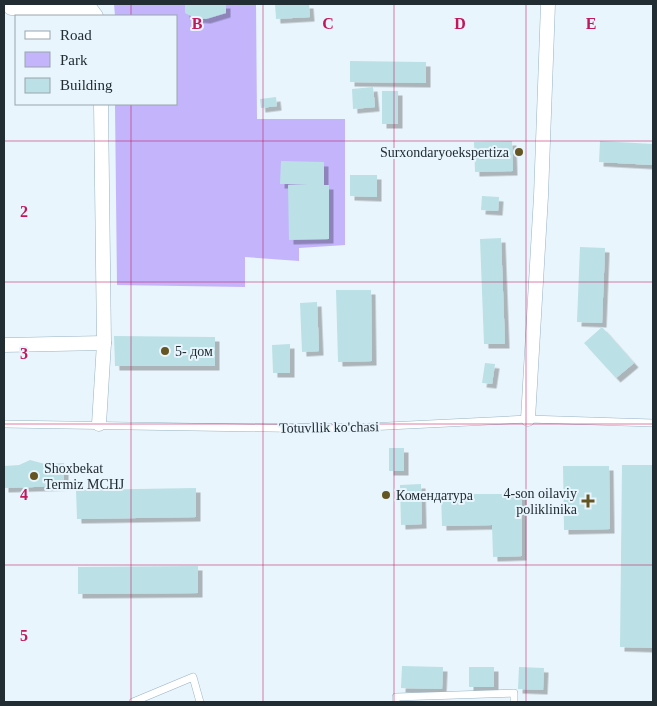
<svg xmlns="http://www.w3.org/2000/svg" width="657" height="706" font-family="'Times New Roman',serif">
	<defs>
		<filter id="shadow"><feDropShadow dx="4.5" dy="4.5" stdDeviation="0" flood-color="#0004"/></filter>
	</defs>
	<rect width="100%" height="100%" fill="#e9f5fc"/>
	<polygon fill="#c3b4fc" points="114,4 256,4 257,119 345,119 345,245 299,248 299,261 245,257 245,287 117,285 115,104 176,104 176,16 115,16"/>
	<g fill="#bbe1e6" filter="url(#shadow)">
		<polygon points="185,4 226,4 226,13 206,19 195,18 185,13"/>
		<polygon points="275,4 309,4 310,17 276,19"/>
		<polygon points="350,61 426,62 426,83 350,82"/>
		<polygon points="373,87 375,107 353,109 352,89"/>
		<rect x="382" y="91" width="16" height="33"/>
		<polygon points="276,97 277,106 261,108 260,99"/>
		<polygon points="512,141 513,171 475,172 474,142"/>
		<polygon points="600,141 653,144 653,165 599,162"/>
		<polygon points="281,161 324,162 324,185 329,185 329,239 289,240 288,185 308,184 280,184"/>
		<polygon points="350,175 377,175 377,197 350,196"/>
		<polygon points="482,196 499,197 498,211 481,210"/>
		<polygon points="501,238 505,344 484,344 480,239"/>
		<polygon points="580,247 605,248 602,323 577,322"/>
		<polygon points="336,290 371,290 372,361 338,362"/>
		<polygon points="317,302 319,351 302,352 300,303"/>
		<polygon points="602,327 634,363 616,378 584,343"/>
		<polygon points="114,336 215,337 215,366 115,366"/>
		<polygon points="290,344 290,373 273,373 272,345"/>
		<polygon points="485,363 495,364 492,384 482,383"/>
		<rect x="389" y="448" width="15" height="23"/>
		<polygon points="30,460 45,464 64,463 64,486 4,488 4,466 19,465"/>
		<polygon points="622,465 653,465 653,648 620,647"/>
		<polygon points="563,466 609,466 610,529 564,530"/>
		<polygon points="421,484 422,524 401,525 400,485"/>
		<polygon points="196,488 196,517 77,519 76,490"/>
		<polygon points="441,494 522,494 522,556 493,557 492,525 442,526"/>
		<polygon points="198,566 198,593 78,594 78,567"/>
		<polygon points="402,666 443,667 442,689 401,688"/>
		<rect x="469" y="667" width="25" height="20"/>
		<polygon points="519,667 544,668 543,690 518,689"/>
	</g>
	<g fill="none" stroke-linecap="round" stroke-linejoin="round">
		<defs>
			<g id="service">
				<polyline points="4,424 327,429 528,419 653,423"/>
				<polyline points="133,702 193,677 200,702"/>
				<polyline points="396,702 396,697 514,693 514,702"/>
			</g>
			<g id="minor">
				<polyline points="11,8 90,8 96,16"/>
				<polyline points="4,345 104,343"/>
				<polyline points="528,419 541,196 548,4"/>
				<polyline points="99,424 104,343 101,104"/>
			</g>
		</defs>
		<use href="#service" stroke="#97b2c4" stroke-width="8"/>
		<use href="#minor" stroke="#97b2c4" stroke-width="15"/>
		<use href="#service" stroke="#fff" stroke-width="7"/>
		<use href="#minor" stroke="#fff" stroke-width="14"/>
	</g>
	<path fill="none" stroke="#c2185b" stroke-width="1" stroke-opacity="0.55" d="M 131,4 L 131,16M 263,4 L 263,702M 394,4 L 394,702M 526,4 L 526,702M 131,104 L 131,702M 4,141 L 653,141M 4,282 L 653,282M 4,424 L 653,424M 4,565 L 653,565"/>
	<g fill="#645522" stroke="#e9f5fc" stroke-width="2">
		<circle cx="519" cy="152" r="5"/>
		<circle cx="165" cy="351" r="5"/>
		<circle cx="34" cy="476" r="5"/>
		<circle cx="386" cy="495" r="5"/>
		<path d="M585.5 493.5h5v5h5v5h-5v5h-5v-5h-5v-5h5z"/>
	</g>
	<g text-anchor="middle" stroke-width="4" stroke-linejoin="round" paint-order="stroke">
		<g font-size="14" fill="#212c33" stroke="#e9f5fc" text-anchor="start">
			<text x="509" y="157" text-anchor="end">Surxondaryoekspertiza</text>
			<text x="175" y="356">5- дом</text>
			<text x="44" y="473">Shoxbekat<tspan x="44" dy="16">Termiz MCHJ</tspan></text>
			<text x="577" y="498" text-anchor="end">4-son oilaviy<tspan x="577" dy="16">poliklinika</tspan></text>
			<text x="396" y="500">Комендатура</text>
		</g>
		<g font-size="14" fill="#212c33" stroke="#e9f5fc">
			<text transform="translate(329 427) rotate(-1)" y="5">Totuvllik ko'chasi</text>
		</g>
	</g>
	<g font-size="16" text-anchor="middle" font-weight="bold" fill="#c2185b" stroke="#e9f5fc" stroke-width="4" stroke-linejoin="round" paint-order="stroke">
		<text x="197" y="29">B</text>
		<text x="328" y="29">C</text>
		<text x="460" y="29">D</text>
		<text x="591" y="29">E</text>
		<text x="24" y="217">2</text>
		<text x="24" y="359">3</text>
		<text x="24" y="500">4</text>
		<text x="24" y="641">5</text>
	</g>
	<rect width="657" height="706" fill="none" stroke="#212c33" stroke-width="10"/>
	<rect x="15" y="15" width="162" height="90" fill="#e9f5fc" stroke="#99a5ac"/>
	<rect x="25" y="31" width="25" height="8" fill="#ffffff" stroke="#99a5ac"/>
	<text x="60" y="40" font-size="15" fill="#212c33">Road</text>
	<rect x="25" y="52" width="25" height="15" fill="#c3b4fc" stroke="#99a5ac"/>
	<text x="60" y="65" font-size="15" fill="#212c33">Park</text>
	<rect x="25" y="78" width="25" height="15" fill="#bbe1e6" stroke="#99a5ac"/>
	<text x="60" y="90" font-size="15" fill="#212c33">Building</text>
</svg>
